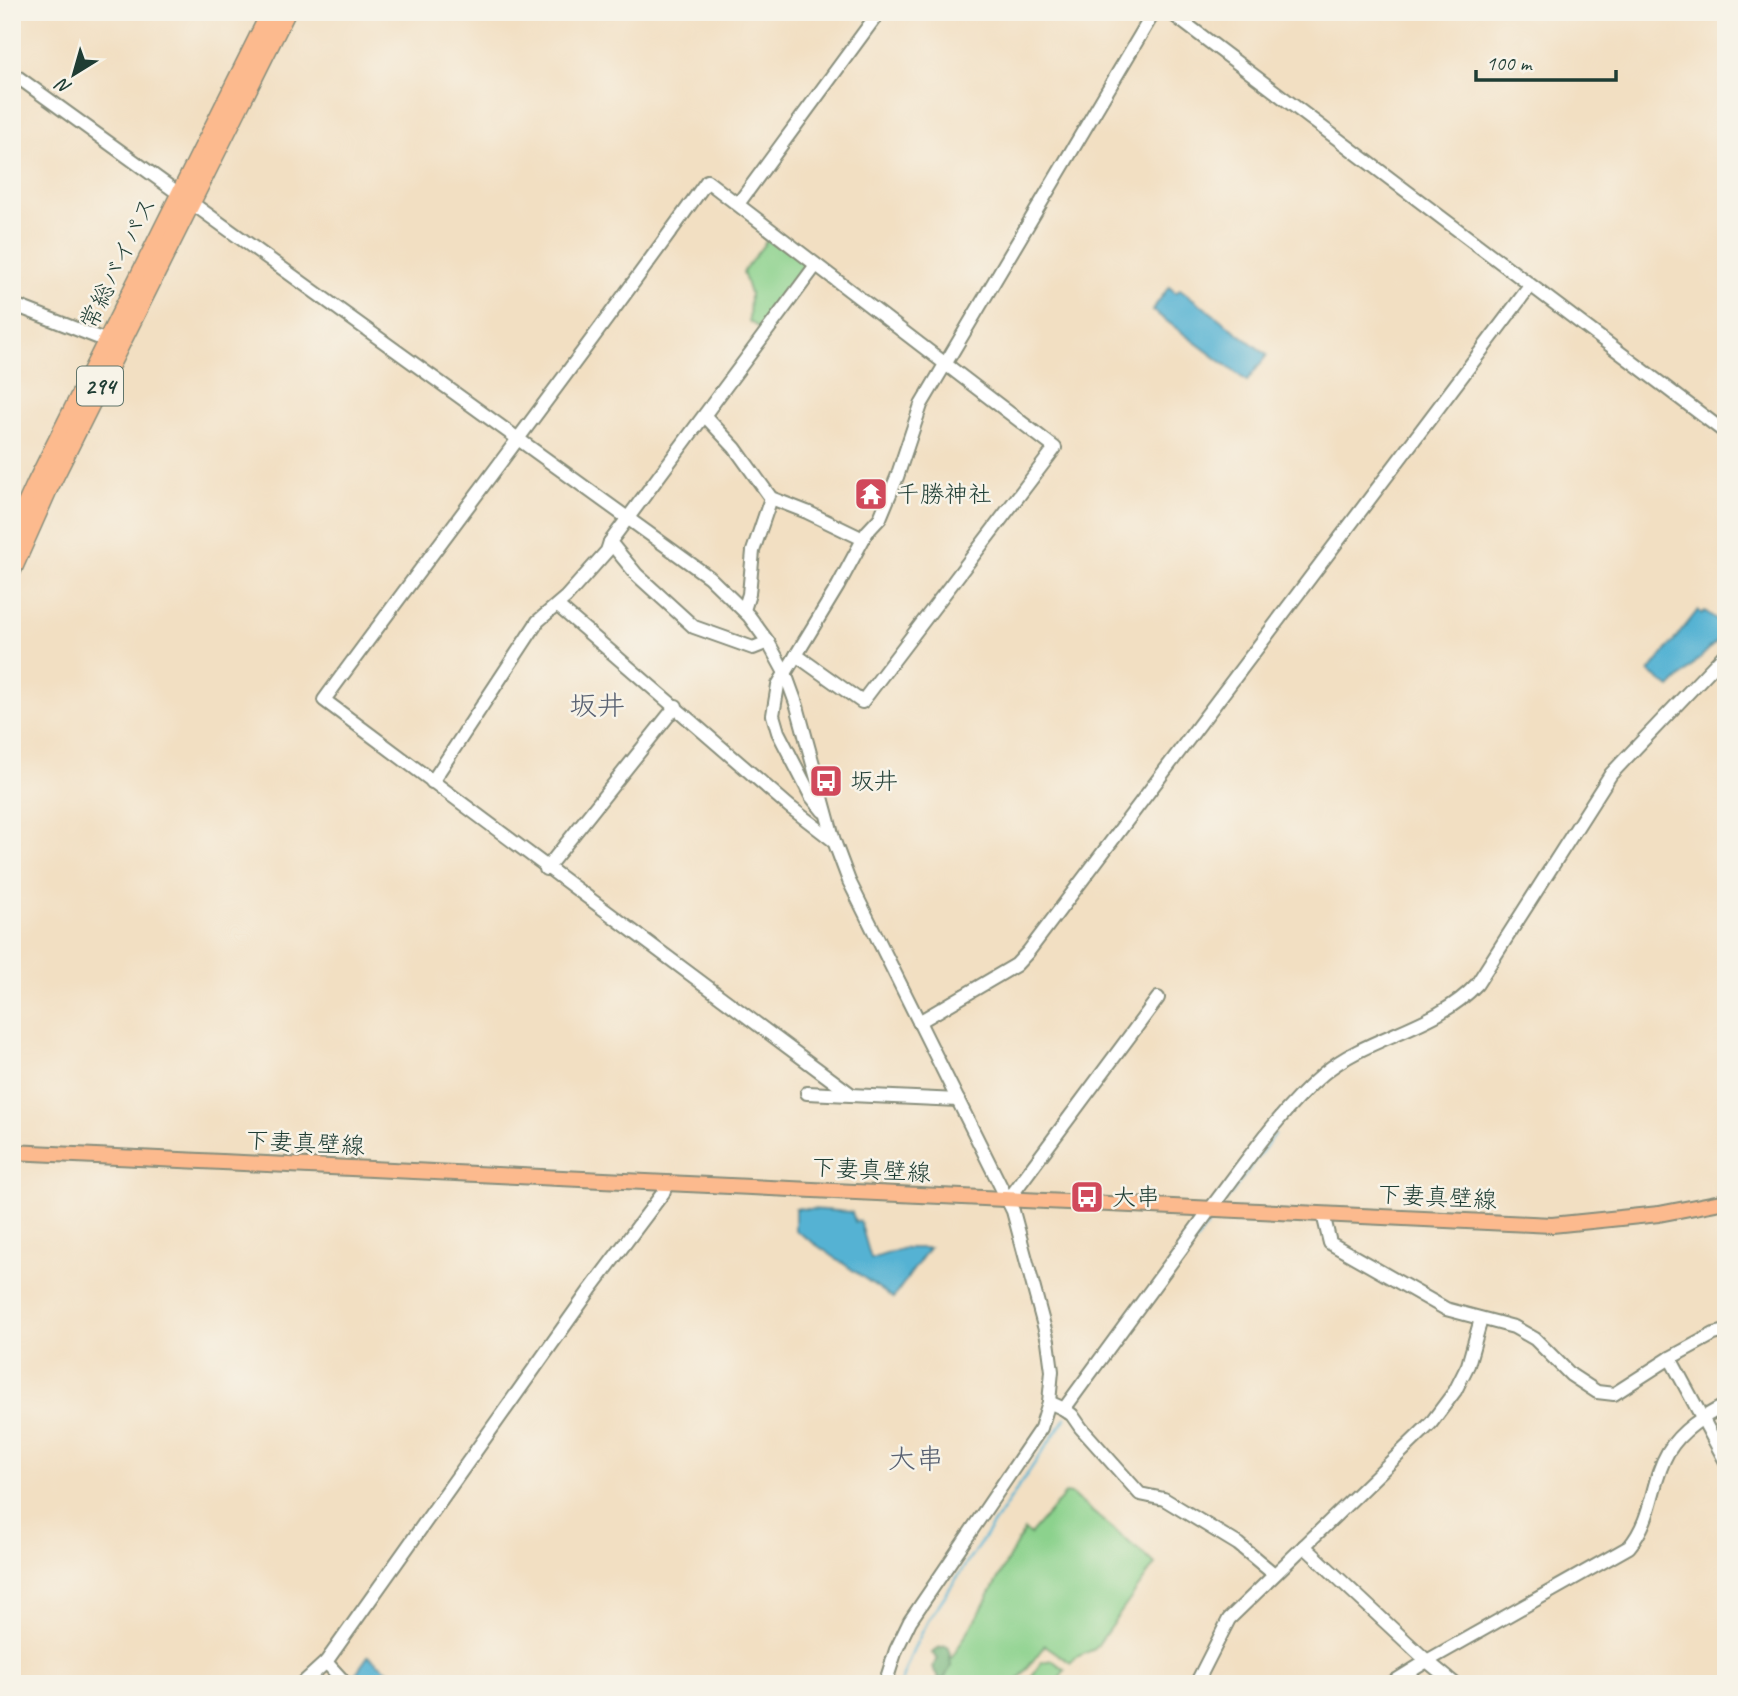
<svg xmlns="http://www.w3.org/2000/svg" width="1738" height="1696" font-family="Caveat,'Klee One',sans-serif">
	<rect width="100%" height="100%" fill="#f7f3e8"/>
	<filter id="ink" filterUnits="userSpaceOnUse"><feTurbulence type="fractalNoise" baseFrequency=".0143" numOctaves="2"/><feDisplacementMap in="SourceGraphic" scale="14" xChannelSelector="R" yChannelSelector="G"/><feConvolveMatrix kernelMatrix="1 2 1 2 8 2 1 2 1" color-interpolation-filters="sRGB"/></filter>
	<filter id="wash" filterUnits="userSpaceOnUse"><feTurbulence type="fractalNoise" baseFrequency=".00686" numOctaves="4" result="noise"/><feDisplacementMap in="SourceGraphic" scale="28" xChannelSelector="R" yChannelSelector="G"/><feGaussianBlur stdDeviation="1.57" result="paint"/><feColorMatrix in="noise" values="0 0 0 0 0 0 0 0 0 0 0 0 0 0 0 0 0 1.4 0 .05"/><feComposite in="paint" operator="in"/></filter>
	<g filter="url(#wash)">
		<rect width="100%" height="100%" fill="#f2dfc2"/>
		<g fill="#8cd28d" stroke="#568860" stroke-width="2">
			<polygon points="772,234 810,267 763,331 749,321 750,294 743,272"/>
			<polygon points="1066,1493 1071,1494 1155,1564 1095,1649 1074,1658 1071,1663 1045,1645 1015,1684 936,1684 981,1610 1024,1530 1030,1535"/>
			<polygon points="1052,1660 1065,1670 1054,1684 1026,1684 1042,1662"/>
		</g>
		<polygon fill="#71b478" stroke="#487856" stroke-width="2" points="946,1646 949,1648 951,1666 944,1679 940,1680 932,1667 938,1659 932,1653 938,1648"/>
		<g fill="#55b2d3" stroke="#3a7884" stroke-width="2">
			<polygon points="1169,287 1176,293 1180,289 1267,355 1247,381 1152,310"/>
			<polygon points="1726,609 1726,632 1670,688 1649,672 1698,610 1702,614 1705,611 1717,620"/>
			<polygon points="795,1208 852,1212 855,1222 860,1221 871,1259 904,1248 929,1248 893,1298 795,1230"/>
			<polygon points="368,1656 407,1684 357,1684 352,1679"/>
		</g>
		<g fill="none" stroke-linecap="round" stroke-linejoin="round">
			<g stroke="#55b2d3" stroke-width="2.5">
				<polyline points="1484,983 1524,921"/>
				<polyline points="1225,1202 1275,1134"/>
				<polyline points="1074,1406 1213,1218"/>
				<polyline points="900,1684 913,1650 929,1619 1066,1417"/>
			</g>
		</g>
	</g>
	<g filter="url(#ink)">
		<g fill="none" stroke-linecap="round" stroke-linejoin="round">
			<defs>
				<g id="minor">
					<polyline points="1170,12 1726,433"/>
					<polyline points="12,73 709,577 749,616 768,642 785,673 797,706 834,841 849,881 1013,1211 1048,1341 1052,1371 1049,1402 1041,1428 910,1621 896,1650 885,1684"/>
					<polyline points="738,204 879,12"/>
					<polyline points="12,304 107,341"/>
					<polyline points="705,416 735,448 771,498 807,512 863,539"/>
					<polyline points="558,606 790,807 834,841"/>
					<polyline points="744,610 749,594 753,551 771,498"/>
					<polyline points="768,642 753,648 694,627 637,575 610,542 816,265"/>
					<path d="M 796,655 L 862,702 L 1055,448 L 707,181 C 582,356 451,527 324,700 L 852,1095"/>
					<polyline points="432,782 538,621 566,597 607,551 610,542"/>
					<polyline points="823,811 811,796 778,732 773,715 778,685 838,586 867,532 880,518 897,477 921,405 1154,12"/>
					<polyline points="546,869 676,706"/>
					<polyline points="919,1022 1016,965 1028,952 1530,286"/>
					<polyline points="807,1093 958,1100"/>
					<polyline points="1008,1200 1158,998"/>
					<polyline points="1323,1214 1330,1243 1446,1309 1514,1327 1535,1339 1571,1375 1597,1392 1614,1394 1670,1358 1714,1334 1726,1331"/>
					<polyline points="1670,1358 1726,1462"/>
					<path d="M 1049,1402 L 1064,1409 C 1113,1342 1162,1275 1211,1208 C 1246,1162 1279,1112 1323,1074 C 1369,1035 1436,1029 1477,984 L 1611,774 L 1726,653"/>
					<polyline points="1064,1409 1072,1415 1081,1428 1140,1494 1164,1499 1238,1544 1274,1574"/>
					<polyline points="1304,1546 1427,1661 1455,1684"/>
					<polyline points="326,1662 590,1290 663,1193 667,1183"/>
					<polyline points="302,1684 326,1662 346,1684"/>
					<polyline points="1196,1684 1229,1619 1431,1423 1455,1391 1468,1365 1481,1319"/>
					<path d="M 1390,1684 L 1427,1661 L 1629,1547 C 1654,1517 1650,1483 1668,1452 C 1681,1430 1704,1416 1726,1405"/>
				</g>
				<polyline id="major" points="12,1152 1552,1225 1659,1214 1726,1201"/>
				<g id="highway">
					<polyline points="12,537 36,484 271,12"/>
					<polyline points="12,570 48,489 286,12"/>
				</g>
			</defs>
			<use href="#minor" stroke="#888e7b" stroke-width="16"/>
			<use href="#major" stroke="#888e7b" stroke-width="18"/>
			<use href="#highway" stroke="#888e7b" stroke-width="21"/>
			<use href="#minor" stroke="#fff" stroke-width="12"/>
			<use href="#major" stroke="#fcba8e" stroke-width="14"/>
			<use href="#highway" stroke="#fcba8e" stroke-width="18"/>
		</g>
	</g>
	<defs>
		<symbol id="temple-square" viewBox="-11 -11 22 22"><rect x="-9" y="-9" width="18" height="18" rx="4" fill="#d1495b" stroke="#f7f3e8"/><path d="M0-6L5-2H3V0L6.5 2.5H4V6H1.5V3h-3V6H-4V2.5H-6.5L-3 0V-2H-5Z" fill="#fff"/></symbol>
		<symbol id="bus-square" viewBox="-11 -11 22 22"><rect x="-9" y="-9" width="18" height="18" rx="4" fill="#d1495b" stroke="#f7f3e8"/><path d="M-5-6H5V4H4V6H2V4H-2V6H-4V4H-5ZM-3.5-4V0h7V-4ZM-3.5 1.2v1.5H-2V1.2ZM2 1.2v1.5H3.5V1.2Z" fill="#fff"/></symbol>
	</defs>
	<g fill-rule="evenodd">
		<use href="#temple-square" x="852" y="475" width="38" height="38"/>
		<use href="#bus-square" x="807" y="762" width="38" height="38"/>
		<use href="#bus-square" x="1068" y="1178" width="38" height="38"/>
	</g>
	<g text-anchor="middle" stroke-width="5" stroke-linejoin="round" paint-order="stroke">
		<rect fill="#f7f3e8" stroke="#60746a" stroke-width="2" x="77" y="366.5" width="46" height="39" rx="5"/>
		<g font-size="23" font-weight="bold" fill="#1f3d34">
			<text x="100" y="394">294</text>
		</g>
		<g font-size="24" fill="#1f3d34" stroke="#f7f3e8">
			<text transform="translate(118 263) rotate(-64)" y="8">常総バイパス</text>
			<text transform="translate(305 1143) rotate(3)" y="8">下妻真壁線</text>
			<text transform="translate(871 1170) rotate(3)" y="8">下妻真壁線</text>
			<text transform="translate(1437 1197) rotate(3)" y="8">下妻真壁線</text>
		</g>
		<g font-size="24" fill="#1f3d34" stroke="#f7f3e8" text-anchor="start">
			<text x="896" y="502">千勝神社</text>
			<text x="850" y="789">坂井</text>
			<text x="1112" y="1205">大串</text>
		</g>
		<g font-size="28" fill="#5a6272" stroke="#f7f3e8">
			<text x="597" y="715">坂井</text>
			<text x="916" y="1468">大串</text>
		</g>
	</g>
	<rect width="1738" height="1696" fill="none" stroke="#f7f3e8" stroke-width="42"/>
	<g transform="translate(74 74) rotate(217)" stroke="#f7f3e8" stroke-width="5" paint-order="stroke">
	<path d="M0-5L12 26L0 18L-12 26Z" fill="#1f3d34"/>
	<text y="-10" font-size="19" font-weight="bold" text-anchor="middle" fill="#1f3d34">N</text>
	</g>
	<path d="M1476 70v10h140v-10" fill="none" stroke="#1f3d34" stroke-width="3.5"/>
	<text x="1486" y="70" font-size="21" fill="#1f3d34" stroke="#f7f3e8" stroke-width="5" paint-order="stroke">100 m</text>
</svg>
